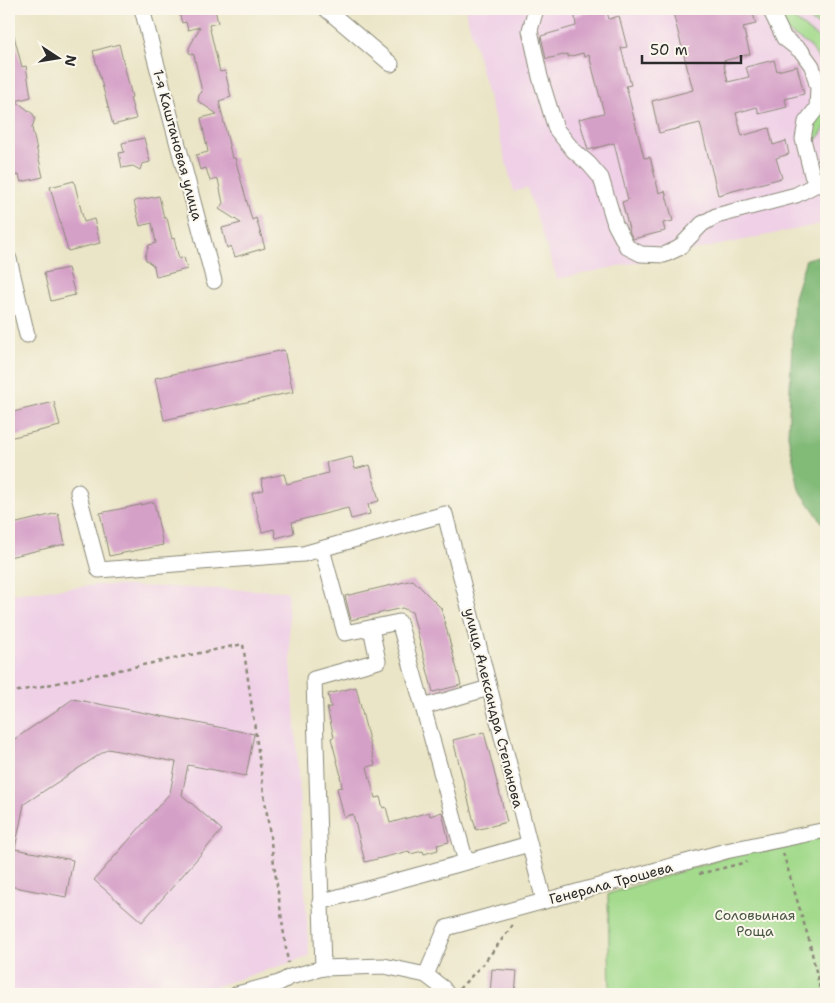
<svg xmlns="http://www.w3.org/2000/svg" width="835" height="1003" font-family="'Shantell Sans',sans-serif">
	<rect width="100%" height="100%" fill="#fbf7ec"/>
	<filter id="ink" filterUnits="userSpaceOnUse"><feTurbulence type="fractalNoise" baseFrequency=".02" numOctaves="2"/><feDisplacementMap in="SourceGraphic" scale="10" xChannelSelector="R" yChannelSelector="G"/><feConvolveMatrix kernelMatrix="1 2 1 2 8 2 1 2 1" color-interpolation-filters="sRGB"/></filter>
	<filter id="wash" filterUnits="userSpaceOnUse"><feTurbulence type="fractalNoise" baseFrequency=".0096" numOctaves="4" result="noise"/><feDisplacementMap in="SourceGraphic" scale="20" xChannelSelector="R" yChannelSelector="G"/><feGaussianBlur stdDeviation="1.12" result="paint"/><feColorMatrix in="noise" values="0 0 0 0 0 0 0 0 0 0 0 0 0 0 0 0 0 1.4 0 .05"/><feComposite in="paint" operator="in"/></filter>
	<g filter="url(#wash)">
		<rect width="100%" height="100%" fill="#eae5c6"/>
		<g fill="#efd0e6">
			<polygon points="465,9 826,9 826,223 557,279 527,188 514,192"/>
			<polygon points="97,585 287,591 309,957 190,994 9,994 9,594"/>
		</g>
		<g fill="#a3da8c" stroke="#67825c">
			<polygon points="797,9 826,9 826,32 798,10"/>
			<polygon points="788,15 816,36 826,46 826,59 819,60 811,47 788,32 780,18"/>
			<polygon points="826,92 826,126 817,140 807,142 807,134 822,93"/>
			<polygon points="826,829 826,994 610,994 608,894 815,830"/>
		</g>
		<polygon fill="#82ba78" stroke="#567252" points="826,254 826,528 799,489 788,435 794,297 806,259"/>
		<g id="blocks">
			<g fill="#d5a0c7">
				<polygon points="178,9 215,9 218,23 209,25 220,72 225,71 231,97 219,101 232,158 235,158 252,220 256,218 265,248 235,257 231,246 227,248 222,228 241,223 219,209 223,203 218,179 210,181 206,168 200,170 196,155 208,152 201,118 217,114 198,101 199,95 202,92 194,55 189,53 189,48 200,27 188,30 186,22 182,23"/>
				<polygon points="602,9 606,9 609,19 619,16 627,47 621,48 631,85 626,86 644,158 650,157 659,193 665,191 673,221 663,223 665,231 633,239 630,233 622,202 628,200 614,143 588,150 579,119 604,113 589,55 584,57 583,53 568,57 568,54 546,59 541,36 576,26 575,16"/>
				<polygon points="672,9 739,9 740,13 752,10 756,24 743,27 750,54 723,61 728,82 749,77 746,67 774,60 777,71 797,66 804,94 785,99 787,107 759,114 757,107 736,113 742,136 769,128 773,145 786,141 789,154 776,158 782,178 718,195 700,123 659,133 652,101 693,90"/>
				<polygon points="12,28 22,67 26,66 31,97 16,101 33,114 35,118 32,128 43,177 21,182 19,175 16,176 13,169 9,168 9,159 14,154 9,134 9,29"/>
				<polygon points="119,44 132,97 130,98 136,119 113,125 93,51"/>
				<polygon points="144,138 150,162 142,164 140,170 133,166 122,168 119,153 124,152 122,143"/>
				<polygon points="74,181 84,222 94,219 100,243 68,251 50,187"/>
				<polygon points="159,196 164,218 167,218 172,239 174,238 179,259 184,257 187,269 156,277 154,266 146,260 145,257 149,245 156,243 152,223 140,226 134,201"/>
				<polygon points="68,268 75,295 51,301 44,273"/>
				<polygon points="284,350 293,392 164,420 155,378"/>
				<polygon points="54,402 60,426 9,438 9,413"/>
				<polygon points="352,457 355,469 370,465 379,501 368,504 370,514 351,519 348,508 292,522 294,533 276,538 274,529 262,532 252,493 264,490 261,479 284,474 287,484 328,473 326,463"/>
				<polygon points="154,502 163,545 109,556 100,513"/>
				<polygon points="58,513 65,544 9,557 9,525"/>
				<polygon points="413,580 441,608 461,685 433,692 412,612 402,608 351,620 345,596"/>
				<polygon points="356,687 375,765 367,767 375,798 380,797 383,808 386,807 390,823 429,812 430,816 442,812 449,842 437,845 438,850 424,854 423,851 410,854 409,851 365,862 353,814 344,817 337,788 342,787 340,776 341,776 331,738 334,737 327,708 331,707 328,694"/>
				<polygon points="73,699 254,734 246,776 188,765 182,795 222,830 142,922 94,880 170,793 176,762 108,749 24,804 15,849 73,860 66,897 9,886 9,743"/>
				<polygon points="484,732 507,822 476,830 453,740"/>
				<polygon points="492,969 517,971 515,994 490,994"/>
			</g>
		</g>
	</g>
	<g filter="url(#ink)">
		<use href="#blocks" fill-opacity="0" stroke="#8a8878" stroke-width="1"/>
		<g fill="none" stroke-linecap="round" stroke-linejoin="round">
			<defs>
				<g id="minor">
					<polyline points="142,9 214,281"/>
					<polyline points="326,9 391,64"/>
					<polyline points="536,9 530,30 540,77 556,129 573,150 589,164 601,178 615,224 627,247 641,254 664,255 679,248 702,224 716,216 796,195 817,184 826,187"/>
					<polyline points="770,9 784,38 802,52 812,66 818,88 817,108 806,122 803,139 812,175 817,184"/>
					<polyline points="9,259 27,335"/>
					<polyline points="78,492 99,570 303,554 445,514 544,901"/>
					<polyline points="322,549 345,633 399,622 423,707 489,688"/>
					<polyline points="466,862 529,844"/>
					<polyline points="320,902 466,862 423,707"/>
					<polyline points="323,968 314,679 378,661 371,628"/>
					<polyline points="426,975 446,928 726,851 826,830"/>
					<polyline points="237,994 279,983 290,977 323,968 384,966 426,975 443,988 447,994"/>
				</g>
			</defs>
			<use href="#minor" stroke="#8a8878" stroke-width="17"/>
			<g stroke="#8a8878" stroke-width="2.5" stroke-dasharray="4 4" stroke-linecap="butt">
				<polyline points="9,693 243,644 288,963"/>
				<polyline points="783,853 809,940 821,994"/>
				<polyline points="699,874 747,862"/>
				<polyline points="459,989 483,964 513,925"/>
			</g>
			<use href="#minor" stroke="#fff" stroke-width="15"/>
		</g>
	</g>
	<g text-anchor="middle" stroke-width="4" stroke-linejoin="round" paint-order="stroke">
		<g font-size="14" fill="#2b2b2b" stroke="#fbf7ec">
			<text transform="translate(178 145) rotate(75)" y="5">1-я Каштановая улица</text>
			<text transform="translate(494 708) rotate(76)" y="5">улица Александра Степанова</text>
			<text transform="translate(611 883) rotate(-15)" y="5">Генерала Трошева</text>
		</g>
		<g font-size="14" fill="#495743" stroke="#fbf7ec">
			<text x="755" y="920">Соловьиная<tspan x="755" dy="16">Роща</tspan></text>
		</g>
	</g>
	<rect width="835" height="1003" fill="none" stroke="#fbf7ec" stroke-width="30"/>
	<g transform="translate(58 58) rotate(102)" stroke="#fbf7ec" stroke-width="4" paint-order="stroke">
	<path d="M0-4L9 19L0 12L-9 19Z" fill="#2b2b2b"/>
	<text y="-8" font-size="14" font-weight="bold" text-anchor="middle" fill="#2b2b2b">N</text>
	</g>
	<path d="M642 55v8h99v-8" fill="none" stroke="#2b2b2b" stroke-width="2.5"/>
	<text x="650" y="55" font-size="15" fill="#2b2b2b" stroke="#fbf7ec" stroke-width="4" paint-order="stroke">50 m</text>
</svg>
